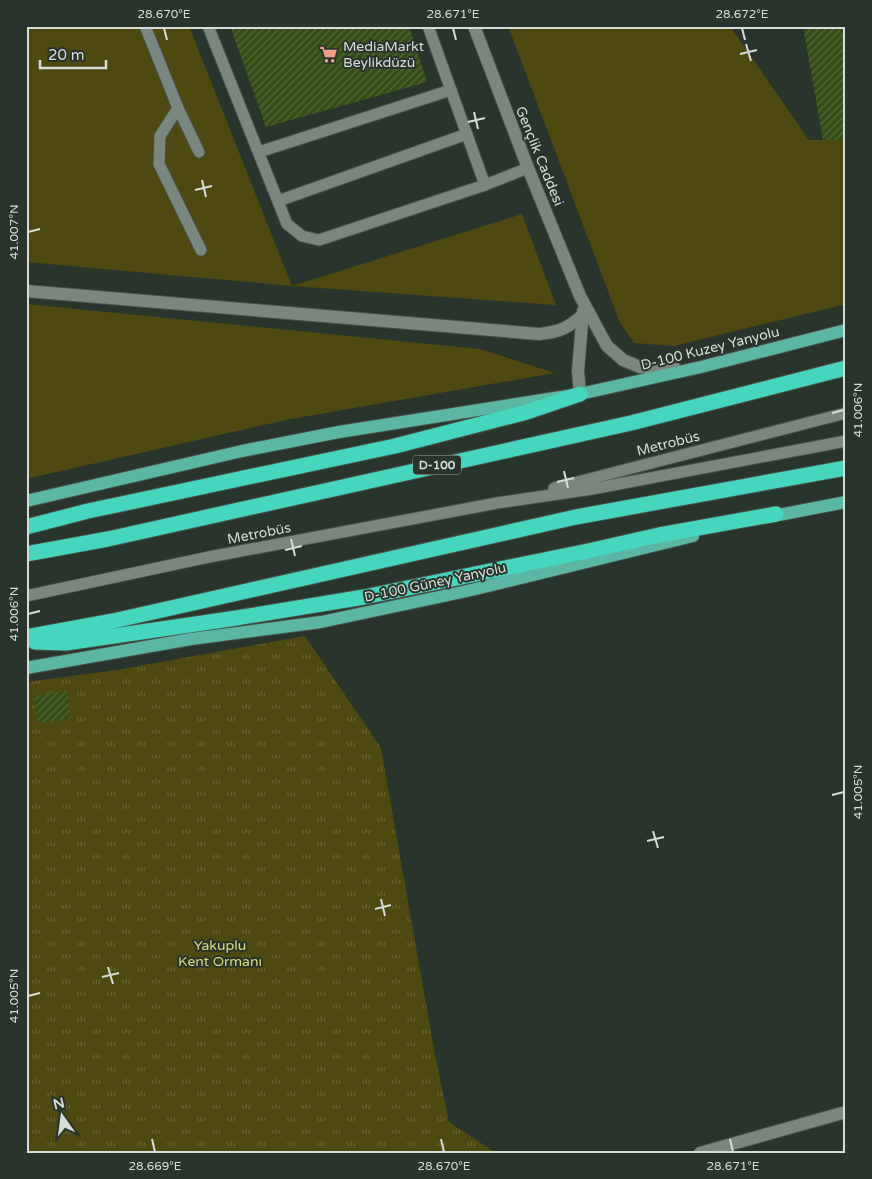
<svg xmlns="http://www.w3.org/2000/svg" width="872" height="1179" font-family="'Varela Round',sans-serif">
	<defs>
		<pattern id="park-tufts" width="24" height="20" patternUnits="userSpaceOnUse" patternTransform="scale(1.25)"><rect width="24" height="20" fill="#4d4910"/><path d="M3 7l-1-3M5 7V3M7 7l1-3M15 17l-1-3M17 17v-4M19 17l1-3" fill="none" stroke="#666332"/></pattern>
		<pattern id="building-hatch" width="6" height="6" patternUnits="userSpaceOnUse" patternTransform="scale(1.25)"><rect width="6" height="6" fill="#354e17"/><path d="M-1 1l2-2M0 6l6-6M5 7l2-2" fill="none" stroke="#526738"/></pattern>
	</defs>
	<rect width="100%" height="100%" fill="#29342d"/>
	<g fill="#4d4910">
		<polygon points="26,26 189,26 292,286 522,214 556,305 292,286 26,262"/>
		<polygon points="508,26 730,26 809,140 846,140 846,304 674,346 634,343 620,323"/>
		<polygon points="26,304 480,349 555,373 286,420 26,479"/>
	</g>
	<polygon fill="url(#park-tufts)" points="305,636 381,748 435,1055 449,1122 496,1153 26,1153 26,682 117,670"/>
	<g fill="url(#building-hatch)">
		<polygon points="230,26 409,26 427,82 266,127"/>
		<polygon points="803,26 846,26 846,140 823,140"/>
		<polygon points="68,691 71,718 38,723 34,696"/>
	</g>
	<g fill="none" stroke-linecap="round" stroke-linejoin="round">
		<defs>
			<g id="lane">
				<polyline points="145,26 178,108 199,152"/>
				<polyline points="208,26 287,224 302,236 319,240 485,185"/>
				<polyline points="428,26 485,185 528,168"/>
				<polyline points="178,108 160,136 159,164 201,250"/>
				<polyline points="259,152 451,90"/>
				<polyline points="278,201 467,134"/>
				<polyline points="554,488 846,413"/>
				<polyline points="26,596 209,557 497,503 592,489 846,441"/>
			</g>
			<g id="secondary">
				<polyline points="474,26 528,168 580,296 607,346 623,360 640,367 662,370 676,369"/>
				<path d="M 26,291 L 539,334 C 560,332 568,328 584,314"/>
				<polyline points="580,394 578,371 583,311"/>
				<polyline points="700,1153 846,1112"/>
			</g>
			<g id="primary">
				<polyline points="26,501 242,451 339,432 580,394 701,367 846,330"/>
				<polyline points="768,517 846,502"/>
				<polyline points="26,668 191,639 321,622 467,591 693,536"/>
			</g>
			<g id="highway">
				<polyline points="26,527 88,511 395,446 527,412 580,394"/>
				<polyline points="26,554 108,539 631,423 846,368"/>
				<polyline points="26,637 113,621 576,517 846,468"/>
				<polyline points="35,642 66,643 230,619 364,597 588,551 659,535 776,514"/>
			</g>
		</defs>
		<use href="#lane" stroke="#48524c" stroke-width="13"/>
		<use href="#secondary" stroke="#48524c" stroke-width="14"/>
		<use href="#primary" stroke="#48524c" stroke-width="14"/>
		<use href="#highway" stroke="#48524c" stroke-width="17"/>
		<use href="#lane" stroke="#7a877e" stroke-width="11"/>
		<use href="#secondary" stroke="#7a877e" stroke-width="12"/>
		<use href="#primary" stroke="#5bb6a4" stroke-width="12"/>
		<use href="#highway" stroke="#46d6bd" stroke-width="15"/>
	</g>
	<path fill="none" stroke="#d6ddd8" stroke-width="2" d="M 164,28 L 167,40M 453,28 L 456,40M 742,28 L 745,40M 746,44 L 751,61M 740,54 L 757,50M 474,112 L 478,129M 468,122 L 485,118M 202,180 L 206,197M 195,190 L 212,186M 28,232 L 40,229M 832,413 L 844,410M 564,471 L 568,488M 557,482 L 574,478M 291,539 L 295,556M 285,550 L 302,546M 28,614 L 40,611M 832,795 L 844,792M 653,831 L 658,848M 647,841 L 664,837M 381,899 L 385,916M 375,909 L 391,905M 108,967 L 113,984M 102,977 L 119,973M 28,996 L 40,993M 152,1139 L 155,1152M 441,1139 L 444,1152M 730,1139 L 733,1152"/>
	<defs>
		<symbol id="supermarket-bare" viewBox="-9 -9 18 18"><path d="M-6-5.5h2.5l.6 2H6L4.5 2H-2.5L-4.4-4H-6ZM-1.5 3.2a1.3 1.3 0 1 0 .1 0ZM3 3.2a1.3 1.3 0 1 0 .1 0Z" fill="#f49d8b" stroke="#29342d" stroke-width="2.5" paint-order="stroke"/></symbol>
	</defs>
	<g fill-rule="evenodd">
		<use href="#supermarket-bare" x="316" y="42" width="25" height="25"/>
	</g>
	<g text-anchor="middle" stroke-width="4" stroke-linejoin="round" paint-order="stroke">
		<rect fill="#29342d" stroke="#a2aaa5" stroke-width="1" x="413" y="455.5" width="48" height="19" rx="4"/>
		<g font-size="12" font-weight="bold" fill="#d6ddd8">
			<text x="437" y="469">D-100</text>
		</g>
		<g font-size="14" fill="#d6ddd8" stroke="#29342d" text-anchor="start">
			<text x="343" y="51">MediaMarkt<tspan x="343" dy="16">Beylikdüzü</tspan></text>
		</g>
		<g font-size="14" fill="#d6ddd8" stroke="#29342d">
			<text transform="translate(540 156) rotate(68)" y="5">Gençlik Caddesi</text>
			<text transform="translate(710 348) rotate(-14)" y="5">D-100 Kuzey Yanyolu</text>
			<text transform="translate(668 443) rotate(-14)" y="5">Metrobüs</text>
			<text transform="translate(259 533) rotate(-11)" y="5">Metrobüs</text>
			<text transform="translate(435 582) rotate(-12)" y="5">D-100 Güney Yanyolu</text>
		</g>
		<g font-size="14" fill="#ded97c" stroke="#29342d">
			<text x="220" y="950">Yakuplu<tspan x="220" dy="16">Kent Ormanı</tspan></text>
		</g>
	</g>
	<rect width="872" height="1179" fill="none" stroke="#29342d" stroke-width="55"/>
	<g transform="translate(62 1116) rotate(346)" stroke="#29342d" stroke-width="4" paint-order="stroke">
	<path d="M0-4L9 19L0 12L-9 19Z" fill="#d6ddd8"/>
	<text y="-8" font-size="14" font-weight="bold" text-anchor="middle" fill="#d6ddd8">N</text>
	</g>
	<path d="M40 60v8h66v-8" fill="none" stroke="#d6ddd8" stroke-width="2.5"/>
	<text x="48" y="60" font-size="15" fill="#d6ddd8" stroke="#29342d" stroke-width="4" paint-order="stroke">20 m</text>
	<rect x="28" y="28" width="816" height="1124" fill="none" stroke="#d6ddd8" stroke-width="2"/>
	<g font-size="12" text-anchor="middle" fill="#d6ddd8">
		<text x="164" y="18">28.670°E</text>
		<text x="453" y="18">28.671°E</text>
		<text x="742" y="18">28.672°E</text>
		<text transform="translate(14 232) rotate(-90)" y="4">41.007°N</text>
		<text transform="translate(858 410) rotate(-90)" y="4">41.006°N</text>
		<text transform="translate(14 614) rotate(-90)" y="4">41.006°N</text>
		<text transform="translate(858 792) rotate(-90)" y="4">41.005°N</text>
		<text transform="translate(14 996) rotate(-90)" y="4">41.005°N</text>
		<text x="155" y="1170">28.669°E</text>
		<text x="444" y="1170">28.670°E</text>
		<text x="733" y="1170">28.671°E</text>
	</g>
</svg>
